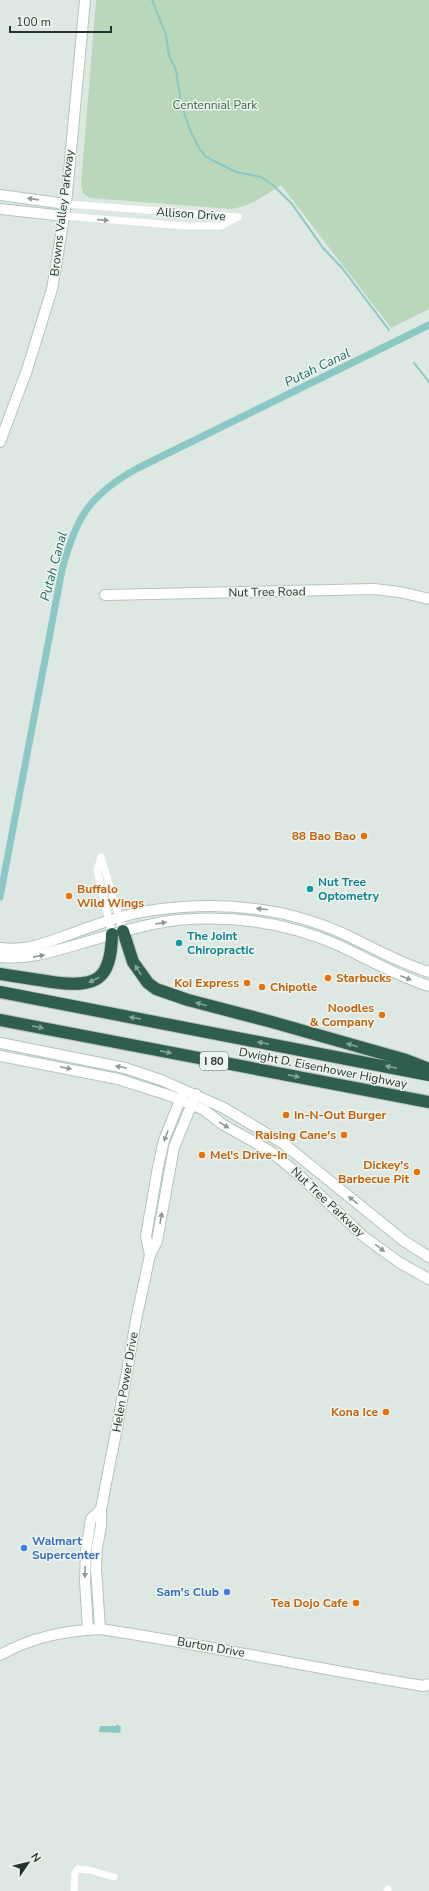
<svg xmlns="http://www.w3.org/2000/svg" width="429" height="1891" font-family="'Nunito Sans',sans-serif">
	<rect width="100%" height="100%" fill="#dee8e2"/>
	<path fill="#b9d7bb" d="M 96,0 L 429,0 L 429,309 L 391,328 L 281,185 C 264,196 252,205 232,209 L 90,198 L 83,193 L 81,185 Z"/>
	<polygon fill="#8bc8c5" points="117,1724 121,1727 120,1733 99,1732 100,1726 116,1726"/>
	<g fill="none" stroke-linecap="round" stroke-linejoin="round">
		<g stroke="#8bc8c5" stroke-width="2">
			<polyline points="152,0 166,35 169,56 176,70 181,103 190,130 199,148 205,156 212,160 236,172 261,177 274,186 292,204 323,248 342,268 389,330"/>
			<polyline points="414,363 429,382"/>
		</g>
		<path stroke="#8bc8c5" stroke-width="7" d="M 0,897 L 62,570 C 76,517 89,495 138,468 L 429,325"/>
		<defs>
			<g id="secondary">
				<polyline points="0,195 66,204"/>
				<polyline points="0,209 64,216"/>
				<polyline points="0,442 27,370 52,289 56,266 66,204 85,0"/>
				<polyline points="105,595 374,589 400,592 429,599"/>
				<path d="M 0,948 C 27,952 51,941 76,932 C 101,923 128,913 154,910 C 220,901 283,906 344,934 C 372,947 399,963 429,972"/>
				<path d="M 0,957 C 30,960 57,950 86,942 C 116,933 146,924 177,920 C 232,915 288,923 338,945 C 368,959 397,976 429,986"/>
				<polyline points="0,1043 125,1068 161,1080 224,1108 284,1144 404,1241 429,1257"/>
				<polyline points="0,1056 118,1079 171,1096 204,1110 222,1124 270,1151 298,1174 363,1236 400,1263 429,1279"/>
				<polyline points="150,1255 146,1236 158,1167 164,1140 183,1093"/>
				<polyline points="100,1629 96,1569 97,1547 101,1526 101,1509 119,1417 136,1320 150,1255 157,1241 174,1147 196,1094"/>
				<polyline points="88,1630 85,1581 86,1550 91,1519 101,1509"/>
				<path d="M 0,1655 C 32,1637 64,1631 100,1629 C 208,1645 316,1669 424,1686 L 429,1684"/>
			</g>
			<g id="highway">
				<polyline points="123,931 133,962 148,983 156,989 188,1000 272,1022 406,1060 429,1069"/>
				<path d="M 0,974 C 17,977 35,979 52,982 C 96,988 111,981 112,934"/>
				<polyline points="0,992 429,1075"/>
				<polyline points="0,1020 429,1102"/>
			</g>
		</defs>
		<use href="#secondary" stroke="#b3c6bb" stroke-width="12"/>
		<use href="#highway" stroke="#bcc3c0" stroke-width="14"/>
		<g stroke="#fff" stroke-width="7">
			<polyline points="66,204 238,217"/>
			<polyline points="64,216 186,226 221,226 238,217"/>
			<polyline points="101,857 97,870 112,934"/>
			<polyline points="101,857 123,931"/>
			<polyline points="74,1891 75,1873 78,1869 89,1870 114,1877"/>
			<polyline points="387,1891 388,1889"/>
		</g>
		<use href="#secondary" stroke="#fff" stroke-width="10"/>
		<use href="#highway" stroke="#305e4c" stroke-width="12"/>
	</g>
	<defs><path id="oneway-solid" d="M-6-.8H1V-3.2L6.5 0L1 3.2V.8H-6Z"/></defs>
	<g fill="#909a96">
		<use href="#oneway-solid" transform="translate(33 199) rotate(-172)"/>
		<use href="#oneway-solid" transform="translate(103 220) rotate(5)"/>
		<use href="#oneway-solid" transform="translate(262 909) rotate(-173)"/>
		<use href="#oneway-solid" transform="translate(161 923) rotate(-9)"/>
		<use href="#oneway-solid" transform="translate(39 956) rotate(-11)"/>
		<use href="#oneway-solid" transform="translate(406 978) rotate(21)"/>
		<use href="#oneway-solid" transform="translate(121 1067) rotate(-168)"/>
		<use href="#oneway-solid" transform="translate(66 1068) rotate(11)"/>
		<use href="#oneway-solid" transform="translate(224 1125) rotate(32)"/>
		<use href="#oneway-solid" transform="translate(166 1136) rotate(110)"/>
		<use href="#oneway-solid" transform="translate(353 1200) rotate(-141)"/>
		<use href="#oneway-solid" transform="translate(161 1218) rotate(-80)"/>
		<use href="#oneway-solid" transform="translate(380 1248) rotate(37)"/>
		<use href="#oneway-solid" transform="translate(85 1572) rotate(91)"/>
	</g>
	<g fill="#86a296">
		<use href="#oneway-solid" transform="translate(138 970) rotate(-123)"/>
		<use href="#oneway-solid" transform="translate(94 980) rotate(153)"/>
		<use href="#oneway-solid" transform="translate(201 1004) rotate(-164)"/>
		<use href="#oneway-solid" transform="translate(135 1018) rotate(-169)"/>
		<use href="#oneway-solid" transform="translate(38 1027) rotate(11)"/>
		<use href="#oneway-solid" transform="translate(263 1043) rotate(-169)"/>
		<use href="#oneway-solid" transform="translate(352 1045) rotate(-164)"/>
		<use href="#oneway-solid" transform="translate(166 1052) rotate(11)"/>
		<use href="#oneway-solid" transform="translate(391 1067) rotate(-169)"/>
		<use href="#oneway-solid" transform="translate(294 1076) rotate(11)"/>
	</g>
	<g fill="#e8710a" stroke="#eef5f0" stroke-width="1.5">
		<circle cx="364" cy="836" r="4"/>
		<circle cx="69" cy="896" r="4"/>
		<circle cx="328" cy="978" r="4"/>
		<circle cx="247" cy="983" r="4"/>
		<circle cx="262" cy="987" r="4"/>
		<circle cx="382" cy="1015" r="4"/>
		<circle cx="286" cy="1115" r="4"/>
		<circle cx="344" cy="1135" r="4"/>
		<circle cx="202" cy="1155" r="4"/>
		<circle cx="417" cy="1172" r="4"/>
		<circle cx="386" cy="1412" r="4"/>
		<circle cx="356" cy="1603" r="4"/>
	</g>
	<g fill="#0f9aa8" stroke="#eef5f0" stroke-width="1.5">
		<circle cx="310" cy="889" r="4"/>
		<circle cx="179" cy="943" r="4"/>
	</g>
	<g fill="#3f7fe0" stroke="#eef5f0" stroke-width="1.5">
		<circle cx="24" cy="1548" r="4"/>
		<circle cx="227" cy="1592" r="4"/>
	</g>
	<g text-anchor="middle" stroke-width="3" stroke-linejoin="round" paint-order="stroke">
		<rect fill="#eef5f0" stroke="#5e6f67" stroke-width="1" x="200" y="1052" width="28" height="18" rx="3"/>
		<g font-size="11" font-weight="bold" fill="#21362c">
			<text x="214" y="1065">I 80</text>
		</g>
		<g font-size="12" fill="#30683b" stroke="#eef5f0">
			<text x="215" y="109">Centennial Park</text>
		</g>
		<g font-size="12" fill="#21362c" stroke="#eef5f0">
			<text transform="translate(62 213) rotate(-83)" y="4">Browns Valley Parkway</text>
			<text transform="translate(191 214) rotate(4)" y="4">Allison Drive</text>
			<text transform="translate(267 592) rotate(-1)" y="4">Nut Tree Road</text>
			<text transform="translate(323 1068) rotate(11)" y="4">Dwight D. Eisenhower Highway</text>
			<text transform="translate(328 1202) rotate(43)" y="4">Nut Tree Parkway</text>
			<text transform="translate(125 1382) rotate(-80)" y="4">Helen Power Drive</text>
			<text transform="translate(211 1647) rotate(10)" y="4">Burton Drive</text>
		</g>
		<g font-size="12" font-weight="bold" fill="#c56008" stroke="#eef5f0" text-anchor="end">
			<text x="356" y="840">88 Bao Bao</text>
			<text x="77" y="893" text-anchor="start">Buffalo<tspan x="77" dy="14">Wild Wings</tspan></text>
			<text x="336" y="982" text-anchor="start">Starbucks</text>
			<text x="239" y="987">Koi Express</text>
			<text x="270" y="991" text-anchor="start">Chipotle</text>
			<text x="374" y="1012">Noodles<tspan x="374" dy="14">&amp; Company</tspan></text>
			<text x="294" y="1119" text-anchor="start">In-N-Out Burger</text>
			<text x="336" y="1139">Raising Cane's</text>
			<text x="210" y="1159" text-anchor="start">Mel's Drive-In</text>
			<text x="409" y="1169">Dickey's<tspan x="409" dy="14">Barbecue Pit</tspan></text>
			<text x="378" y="1416">Kona Ice</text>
			<text x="348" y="1607">Tea Dojo Cafe</text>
		</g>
		<g font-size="12" font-weight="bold" fill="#0d838f" stroke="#eef5f0" text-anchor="start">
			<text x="318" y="886">Nut Tree<tspan x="318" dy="14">Optometry</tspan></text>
			<text x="187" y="940">The Joint<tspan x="187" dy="14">Chiropractic</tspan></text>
		</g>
		<g font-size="12" font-weight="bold" fill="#366cbe" stroke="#eef5f0" text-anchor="start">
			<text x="32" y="1545">Walmart<tspan x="32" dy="14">Supercenter</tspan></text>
			<text x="219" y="1596" text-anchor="end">Sam's Club</text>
		</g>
		<g font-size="13" font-style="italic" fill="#236a68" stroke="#eef5f0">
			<text transform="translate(317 367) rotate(-26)" y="5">Putah Canal</text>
			<text transform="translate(53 566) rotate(-75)" y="5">Putah Canal</text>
		</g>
	</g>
	<g transform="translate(28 1863) rotate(55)" stroke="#eef5f0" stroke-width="3" paint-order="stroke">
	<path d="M0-3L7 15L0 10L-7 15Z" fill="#21362c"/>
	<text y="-6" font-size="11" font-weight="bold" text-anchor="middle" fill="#21362c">N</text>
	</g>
	<path d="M10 26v6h101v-6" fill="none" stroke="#21362c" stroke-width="2"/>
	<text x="16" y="26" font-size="12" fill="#21362c" stroke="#eef5f0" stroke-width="3" paint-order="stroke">100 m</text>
</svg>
